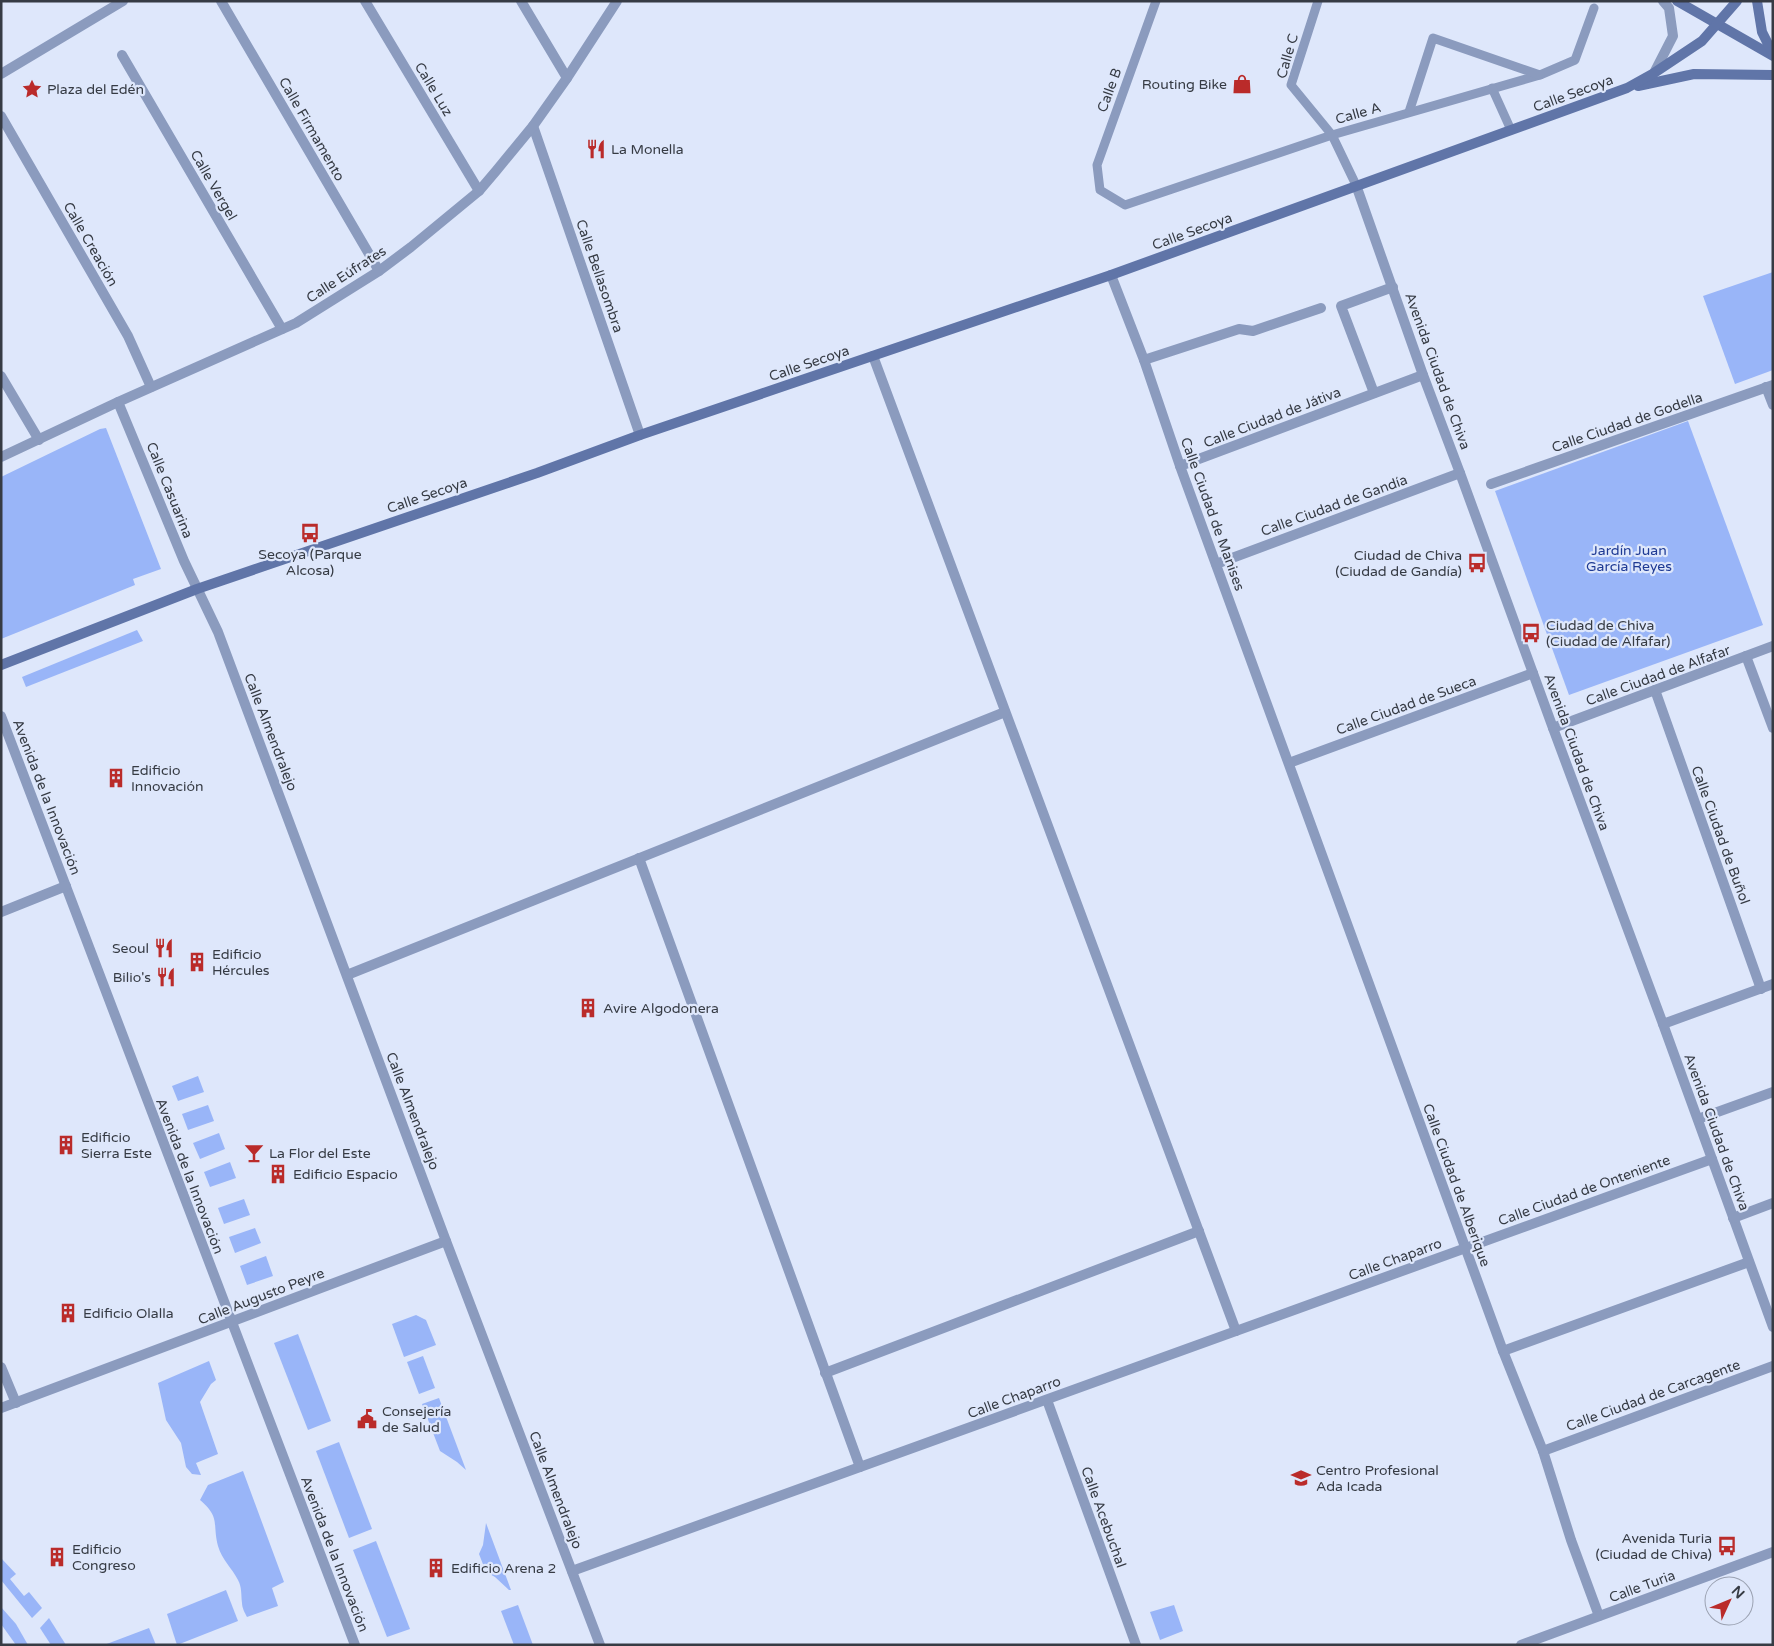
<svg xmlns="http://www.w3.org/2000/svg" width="1774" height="1646" font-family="'Varela Round',sans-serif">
	<rect width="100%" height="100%" fill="#dee7fb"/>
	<g fill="#99b5f8">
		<polygon points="1773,272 1773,370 1735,384 1703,296"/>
		<polygon points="1688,421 1763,625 1569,695 1495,491"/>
		<polygon points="106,428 161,569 133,579 135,585 1,639 1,477 100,429"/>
		<polygon points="137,630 143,641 26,687 22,677"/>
		<polygon points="198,1076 204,1092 178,1101 172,1086"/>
		<polygon points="208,1105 214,1121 188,1130 182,1114"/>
		<polygon points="219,1133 225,1149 200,1159 193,1143"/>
		<polygon points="230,1162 236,1178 210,1187 204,1172"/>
		<polygon points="244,1199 250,1215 224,1224 218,1208"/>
		<polygon points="255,1228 261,1243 235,1253 229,1237"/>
		<polygon points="266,1256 273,1276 247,1285 240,1266"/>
		<polygon points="416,1315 426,1320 436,1345 404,1357 392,1324"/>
		<polygon points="298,1334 331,1421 308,1430 274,1343"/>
		<polygon points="423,1356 435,1388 419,1394 407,1362"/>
		<polygon points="209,1361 216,1380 211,1384 200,1402 218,1454 196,1463 201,1475 192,1474 186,1467 181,1443 166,1420 158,1383"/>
		<polygon points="439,1398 466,1470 457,1462 440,1451 422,1404"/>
		<polygon points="339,1442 372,1529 349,1538 316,1451"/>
		<path d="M 243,1471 L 284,1582 L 272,1588 L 278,1606 L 247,1617 C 245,1613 242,1608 242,1603 C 241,1595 242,1587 238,1580 C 232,1568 222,1560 218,1546 C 212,1523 221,1518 200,1500 L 208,1485 Z"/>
		<polygon points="486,1523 511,1590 509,1590 495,1577 486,1572 479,1554 483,1545"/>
		<polygon points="376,1541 410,1629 387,1637 353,1550"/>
		<polygon points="1,1558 16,1574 10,1579 24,1596 29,1592 42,1608 32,1618 1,1580"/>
		<polygon points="226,1590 238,1621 177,1645 167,1614"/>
		<polygon points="518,1605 533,1645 514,1645 501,1611"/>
		<polygon points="1174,1605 1183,1631 1160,1640 1150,1612"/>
		<polygon points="1,1607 16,1624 28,1645 16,1645 1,1624"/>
		<polygon points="49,1618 66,1645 51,1645 40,1628"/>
		<polygon points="149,1628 156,1645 104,1645"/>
	</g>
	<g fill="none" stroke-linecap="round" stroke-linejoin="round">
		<g stroke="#8b9bbe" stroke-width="9">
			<polyline points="1156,1 1097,165 1100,190 1125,205 1332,135 1540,75 1575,60 1594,8"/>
			<polyline points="1318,1 1291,85 1332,135 1356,185"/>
			<polyline points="1492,88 1511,130"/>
			<polyline points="1409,112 1433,38 1540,75"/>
		</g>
		<g stroke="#8b9bbe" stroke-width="10">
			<polyline points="221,1 379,271"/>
			<polyline points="365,1 479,191"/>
			<polyline points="521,1 567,78"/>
			<polyline points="122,55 282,329"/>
			<polyline points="1654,73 1673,36 1669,8 1663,1"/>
			<polyline points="1,74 123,1"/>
			<polyline points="1,116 128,336 151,387"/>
			<polyline points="533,126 640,435"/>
			<polyline points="1356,185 1423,375 1460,473 1553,728 1663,1024 1773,1327"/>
			<polyline points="1111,275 1144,360 1180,466 1503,1351 1543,1451 1571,1540 1599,1616"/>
			<polyline points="873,356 1236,1331"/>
			<polyline points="1144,360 1239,329 1253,331 1321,308"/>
			<polyline points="1,376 39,440"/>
			<polyline points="1766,387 1773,405"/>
			<polyline points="1374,393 1341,306 1393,287"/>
			<polyline points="118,402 184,561 218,632 446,1241 600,1645"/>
			<polyline points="1,457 118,402 296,323 379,271 411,247 479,191 496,171 533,126 567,78 617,1"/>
			<polyline points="1180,466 1423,375"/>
			<polyline points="1491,484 1773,385"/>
			<polyline points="1216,564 1460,473"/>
			<polyline points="1746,656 1773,728"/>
			<polyline points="1655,690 1761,989"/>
			<polyline points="1,716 355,1645"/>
			<polyline points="1553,728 1773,646"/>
			<polyline points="1289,763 1533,673"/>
			<polyline points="639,858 860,1467"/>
			<polyline points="1,912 66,886"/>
			<polyline points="347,975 1005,712"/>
			<polyline points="1663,1024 1773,984"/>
			<polyline points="1698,1119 1773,1092"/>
			<polyline points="1733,1218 1773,1203"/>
			<polyline points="1503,1351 1749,1262"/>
			<polyline points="1,1367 16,1403"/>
			<polyline points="825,1373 1199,1231"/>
			<polyline points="1047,1400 1136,1645"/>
			<polyline points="1,1408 446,1241"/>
			<polyline points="1543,1451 1773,1366"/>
			<polyline points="572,1571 1712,1159"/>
			<polyline points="1521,1645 1773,1552"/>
		</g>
		<g stroke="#6075a8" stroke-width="10">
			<polyline points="1677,1 1773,56"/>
			<polyline points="1757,1 1762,32 1773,54"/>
			<polyline points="1638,86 1694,74 1773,75"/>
			<polyline points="1,665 197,589 537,473 640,435 1111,275 1627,88 1654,73 1702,41 1737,1"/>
		</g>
	</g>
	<defs>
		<symbol id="shop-bare" viewBox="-9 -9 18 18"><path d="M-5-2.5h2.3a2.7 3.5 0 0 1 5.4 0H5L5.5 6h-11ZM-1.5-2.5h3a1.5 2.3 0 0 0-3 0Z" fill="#ba2b2a" stroke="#dee7fb" stroke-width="2.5" paint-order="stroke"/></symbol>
		<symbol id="sight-bare" viewBox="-9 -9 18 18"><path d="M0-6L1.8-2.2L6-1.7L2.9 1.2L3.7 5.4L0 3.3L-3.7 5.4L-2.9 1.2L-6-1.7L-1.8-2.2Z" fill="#ba2b2a" stroke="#dee7fb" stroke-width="2.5" paint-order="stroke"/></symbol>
		<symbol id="restaurant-bare" viewBox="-9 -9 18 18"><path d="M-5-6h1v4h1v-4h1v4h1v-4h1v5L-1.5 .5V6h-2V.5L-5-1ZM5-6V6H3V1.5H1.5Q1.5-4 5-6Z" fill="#ba2b2a" stroke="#dee7fb" stroke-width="2.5" paint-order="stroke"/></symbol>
		<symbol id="bus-bare" viewBox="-9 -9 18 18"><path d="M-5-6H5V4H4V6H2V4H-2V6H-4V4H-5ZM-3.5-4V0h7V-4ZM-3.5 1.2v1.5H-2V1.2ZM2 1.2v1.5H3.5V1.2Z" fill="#ba2b2a" stroke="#dee7fb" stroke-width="2.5" paint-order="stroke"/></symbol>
		<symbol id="building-bare" viewBox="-9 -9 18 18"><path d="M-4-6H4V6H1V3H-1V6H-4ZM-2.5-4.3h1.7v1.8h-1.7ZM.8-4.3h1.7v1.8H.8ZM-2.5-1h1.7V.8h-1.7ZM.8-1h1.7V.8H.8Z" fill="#ba2b2a" stroke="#dee7fb" stroke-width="2.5" paint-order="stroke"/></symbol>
		<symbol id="bar-bare" viewBox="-9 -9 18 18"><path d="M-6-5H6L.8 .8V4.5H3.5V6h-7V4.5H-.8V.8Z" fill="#ba2b2a" stroke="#dee7fb" stroke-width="2.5" paint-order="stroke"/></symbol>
		<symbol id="civic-bare" viewBox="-9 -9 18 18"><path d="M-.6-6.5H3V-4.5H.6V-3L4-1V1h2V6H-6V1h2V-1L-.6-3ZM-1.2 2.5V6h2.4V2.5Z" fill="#ba2b2a" stroke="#dee7fb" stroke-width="2.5" paint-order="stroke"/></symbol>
		<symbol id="university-bare" viewBox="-9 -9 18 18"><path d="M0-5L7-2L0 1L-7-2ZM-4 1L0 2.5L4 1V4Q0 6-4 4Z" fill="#ba2b2a" stroke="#dee7fb" stroke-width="2.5" paint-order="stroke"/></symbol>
	</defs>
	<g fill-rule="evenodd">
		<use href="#shop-bare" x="1228" y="70" width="28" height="28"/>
		<use href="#sight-bare" x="18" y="75" width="28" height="28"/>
		<use href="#restaurant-bare" x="582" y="135" width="28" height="28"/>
		<use href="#bus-bare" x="296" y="519" width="28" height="28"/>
		<use href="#bus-bare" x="1463" y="549" width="28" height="28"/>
		<use href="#bus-bare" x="1517" y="619" width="28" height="28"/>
		<use href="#building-bare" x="102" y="764" width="28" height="28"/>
		<use href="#restaurant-bare" x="150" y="934" width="28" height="28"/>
		<use href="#building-bare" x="183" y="948" width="28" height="28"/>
		<use href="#restaurant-bare" x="152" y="963" width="28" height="28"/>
		<use href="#building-bare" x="574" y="994" width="28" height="28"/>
		<use href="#building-bare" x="52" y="1131" width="28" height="28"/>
		<use href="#bar-bare" x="240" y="1139" width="28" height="28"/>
		<use href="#building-bare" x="264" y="1160" width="28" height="28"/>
		<use href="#building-bare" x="54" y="1299" width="28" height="28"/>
		<use href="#civic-bare" x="353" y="1405" width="28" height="28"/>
		<use href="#university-bare" x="1287" y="1464" width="28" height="28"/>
		<use href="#bus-bare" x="1713" y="1532" width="28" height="28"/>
		<use href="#building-bare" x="43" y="1543" width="28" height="28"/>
		<use href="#building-bare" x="422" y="1554" width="28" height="28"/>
	</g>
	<g text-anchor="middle" stroke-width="4.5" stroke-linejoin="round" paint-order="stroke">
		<g font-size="14" fill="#363b44" stroke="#dee7fb">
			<text transform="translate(1287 56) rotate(-74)" y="5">Calle C</text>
			<text transform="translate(434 89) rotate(59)" y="5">Calle Luz</text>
			<text transform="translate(1109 90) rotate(-70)" y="5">Calle B</text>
			<text transform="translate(1573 93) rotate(-20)" y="5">Calle Secoya</text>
			<text transform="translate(1358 113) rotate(-16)" y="5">Calle A</text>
			<text transform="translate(312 129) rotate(60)" y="5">Calle Firmamento</text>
			<text transform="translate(214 185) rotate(60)" y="5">Calle Vergel</text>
			<text transform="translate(1192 231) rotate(-20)" y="5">Calle Secoya</text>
			<text transform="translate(91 244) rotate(60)" y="5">Calle Creación</text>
			<text transform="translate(346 274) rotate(-33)" y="5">Calle Eúfrates</text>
			<text transform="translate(600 276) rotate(71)" y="5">Calle Bellasombra</text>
			<text transform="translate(809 363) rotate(-19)" y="5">Calle Secoya</text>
			<text transform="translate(1438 371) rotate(70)" y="5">Avenida Ciudad de Chiva</text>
			<text transform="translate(1272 417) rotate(-21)" y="5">Calle Ciudad de Játiva</text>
			<text transform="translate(1627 422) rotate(-19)" y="5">Calle Ciudad de Godella</text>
			<text transform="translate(170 490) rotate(68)" y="5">Calle Casuarina</text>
			<text transform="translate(427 495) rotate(-19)" y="5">Calle Secoya</text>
			<text transform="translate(1334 505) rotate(-20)" y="5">Calle Ciudad de Gandía</text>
			<text transform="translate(1213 514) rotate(70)" y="5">Calle Ciudad de Manises</text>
			<text transform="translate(1658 675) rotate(-20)" y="5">Calle Ciudad de Alfafar</text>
			<text transform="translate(1406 705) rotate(-20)" y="5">Calle Ciudad de Sueca</text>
			<text transform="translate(271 732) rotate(69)" y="5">Calle Almendralejo</text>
			<text transform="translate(1577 752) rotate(70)" y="5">Avenida Ciudad de Chiva</text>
			<text transform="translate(47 797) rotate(69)" y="5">Avenida de la Innovación</text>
			<text transform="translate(1721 835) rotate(70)" y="5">Calle Ciudad de Buñol</text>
			<text transform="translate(413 1111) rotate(69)" y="5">Calle Almendralejo</text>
			<text transform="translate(1717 1132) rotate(70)" y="5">Avenida Ciudad de Chiva</text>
			<text transform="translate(190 1176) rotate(69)" y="5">Avenida de la Innovación</text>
			<text transform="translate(1457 1185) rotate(70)" y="5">Calle Ciudad de Alberique</text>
			<text transform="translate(1584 1190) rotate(-20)" y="5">Calle Ciudad de Onteniente</text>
			<text transform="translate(1395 1259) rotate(-20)" y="5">Calle Chaparro</text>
			<text transform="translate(261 1296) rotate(-21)" y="5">Calle Augusto Peyre</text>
			<text transform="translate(1653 1395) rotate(-20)" y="5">Calle Ciudad de Carcagente</text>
			<text transform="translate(1014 1397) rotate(-20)" y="5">Calle Chaparro</text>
			<text transform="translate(556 1490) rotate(69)" y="5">Calle Almendralejo</text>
			<text transform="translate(1104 1517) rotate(70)" y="5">Calle Acebuchal</text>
			<text transform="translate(335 1554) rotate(69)" y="5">Avenida de la Innovación</text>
			<text transform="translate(1642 1586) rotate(-20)" y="5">Calle Turia</text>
		</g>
		<g font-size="14" fill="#363b44" stroke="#dee7fb" text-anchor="start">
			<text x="1227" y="89" text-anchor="end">Routing Bike</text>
			<text x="47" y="94">Plaza del Edén</text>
			<text x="611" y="154">La Monella</text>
			<text x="310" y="559" text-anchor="middle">Secoya (Parque<tspan x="310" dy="16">Alcosa)</tspan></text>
			<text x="1462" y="560" text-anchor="end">Ciudad de Chiva<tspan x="1462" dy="16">(Ciudad de Gandía)</tspan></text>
			<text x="1546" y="630">Ciudad de Chiva<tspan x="1546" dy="16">(Ciudad de Alfafar)</tspan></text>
			<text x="131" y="775">Edificio<tspan x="131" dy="16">Innovación</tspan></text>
			<text x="149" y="953" text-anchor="end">Seoul</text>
			<text x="212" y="959">Edificio<tspan x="212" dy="16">Hércules</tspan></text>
			<text x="151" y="982" text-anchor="end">Bilio's</text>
			<text x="603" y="1013">Avire Algodonera</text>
			<text x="81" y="1142">Edificio<tspan x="81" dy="16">Sierra Este</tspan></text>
			<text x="269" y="1158">La Flor del Este</text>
			<text x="293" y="1179">Edificio Espacio</text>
			<text x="83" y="1318">Edificio Olalla</text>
			<text x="382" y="1416">Consejería<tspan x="382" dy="16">de Salud</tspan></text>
			<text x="1316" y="1475">Centro Profesional<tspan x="1316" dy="16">Ada Icada</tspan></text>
			<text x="1712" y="1543" text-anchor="end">Avenida Turia<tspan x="1712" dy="16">(Ciudad de Chiva)</tspan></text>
			<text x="72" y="1554">Edificio<tspan x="72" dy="16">Congreso</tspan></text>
			<text x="451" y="1573">Edificio Arena 2</text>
		</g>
		<g font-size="14" fill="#1e3a94" stroke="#dee7fb">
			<text x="1629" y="555">Jardín Juan<tspan x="1629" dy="16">García Reyes</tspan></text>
		</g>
	</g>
	<rect width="1774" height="1646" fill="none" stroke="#363b44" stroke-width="5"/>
	<g transform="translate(1729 1601) rotate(46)"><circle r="24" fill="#dee7fb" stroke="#9ba2b2"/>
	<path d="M0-4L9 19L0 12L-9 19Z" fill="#ba2b2a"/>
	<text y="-8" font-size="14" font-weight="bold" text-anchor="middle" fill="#363b44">N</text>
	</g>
</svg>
